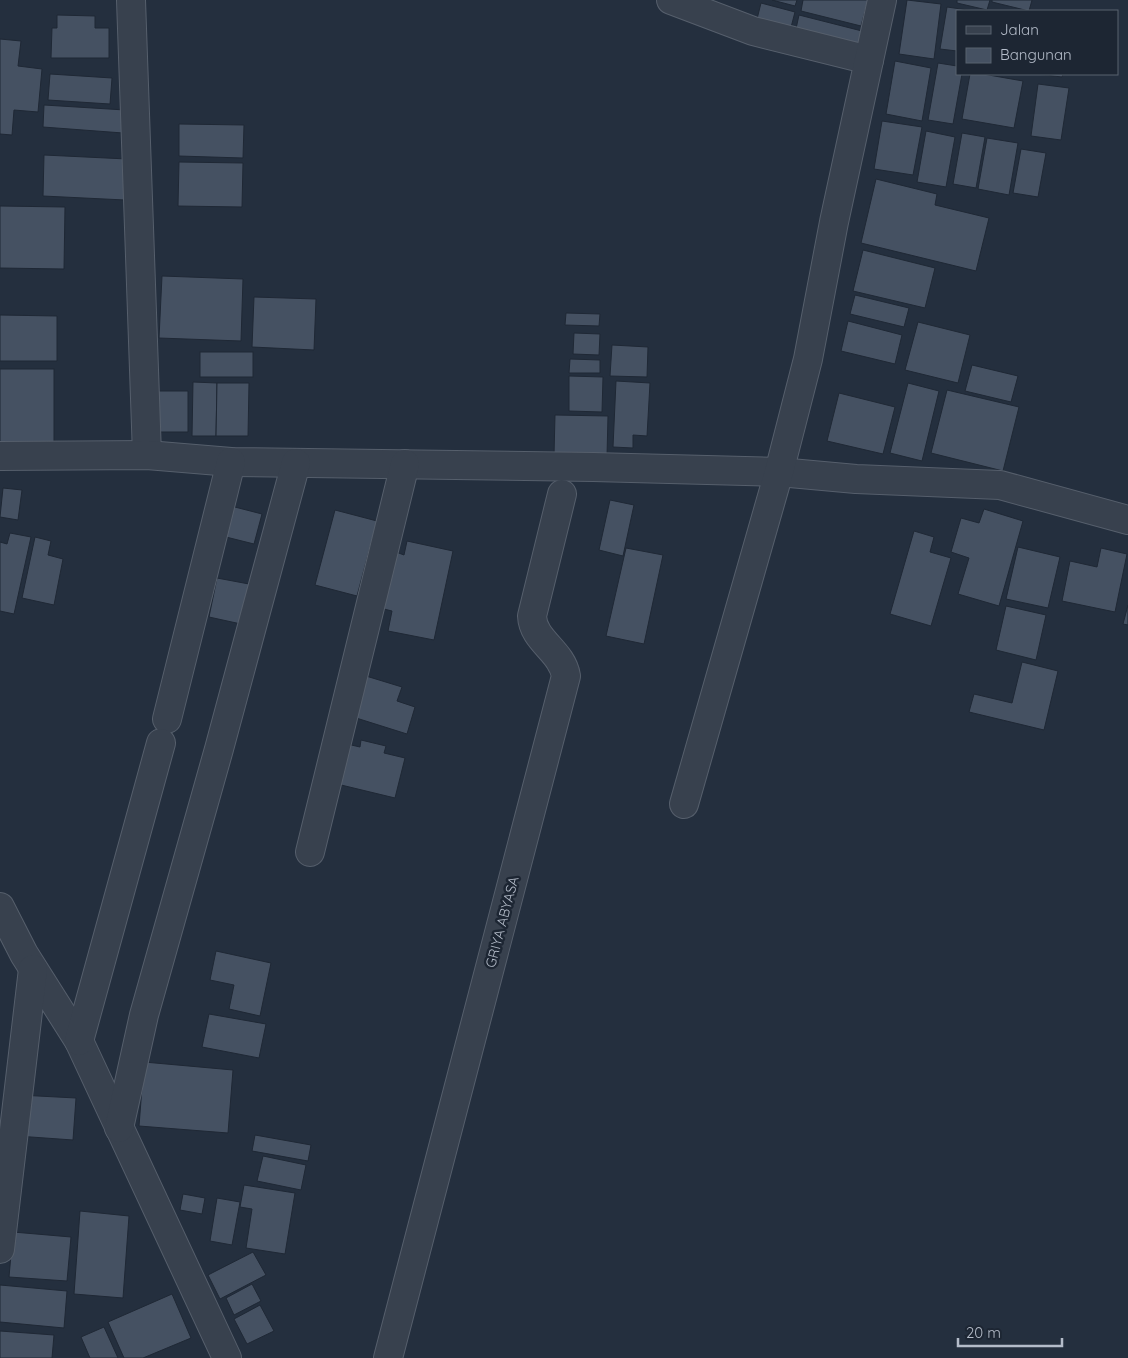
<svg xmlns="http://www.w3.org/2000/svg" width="1128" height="1358" font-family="Quicksand,sans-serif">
	<rect width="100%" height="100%" fill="#242f3e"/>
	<g fill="#455162" stroke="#1f2835">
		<polygon points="772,0 797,0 795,6"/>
		<polygon points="803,0 868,0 861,26 801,11"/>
		<polygon points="907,0 941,4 934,59 899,54"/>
		<polygon points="957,0 990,0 987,10 957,3"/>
		<polygon points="992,0 1032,0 1029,11 992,2"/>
		<polygon points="761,3 795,12 789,35 755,27"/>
		<polygon points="947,7 975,11 957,11 957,51 940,49"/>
		<polygon points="57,15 95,16 95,28 109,28 109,58 51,58 52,28 57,28"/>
		<polygon points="799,15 862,31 856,54 794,38"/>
		<polygon points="0,39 21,41 18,66 42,69 38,112 14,110 12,135 0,134"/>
		<polygon points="895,61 931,68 922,121 886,114"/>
		<polygon points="938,63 957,66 957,74 962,74 953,124 928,120"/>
		<polygon points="50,74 112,78 110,104 48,100"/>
		<polygon points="970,74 983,74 1023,81 1014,128 962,119"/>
		<polygon points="1037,74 1063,74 1062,77"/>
		<polygon points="1038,84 1069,88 1061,140 1031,136"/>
		<polygon points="44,105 125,110 123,133 43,127"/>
		<polygon points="882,121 922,127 913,175 874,169"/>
		<polygon points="179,124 244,125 243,158 179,156"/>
		<polygon points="926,131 955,137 946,187 917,182"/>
		<polygon points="962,133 985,137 976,188 953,184"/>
		<polygon points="987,138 1018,143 1009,195 978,189"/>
		<polygon points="1021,149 1046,153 1038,197 1013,193"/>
		<polygon points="44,155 127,159 125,200 43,196"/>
		<polygon points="179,162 243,163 242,207 178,206"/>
		<polygon points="876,179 937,194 935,205 989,218 976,271 861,243"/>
		<polygon points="0,206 65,207 64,269 0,268"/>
		<polygon points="863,250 935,268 925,308 853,291"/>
		<polygon points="162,276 243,279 241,341 159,338"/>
		<polygon points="855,295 909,308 904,327 850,314"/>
		<polygon points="254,297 316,299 314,350 252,347"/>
		<polygon points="566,313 600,314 599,326 565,325"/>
		<polygon points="0,315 57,316 57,361 0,361"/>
		<polygon points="848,321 902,335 895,364 841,351"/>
		<polygon points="918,322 970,335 958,383 905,370"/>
		<polygon points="574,333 600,334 599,355 573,354"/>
		<polygon points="612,345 648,347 647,377 610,376"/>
		<rect x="200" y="352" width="53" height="25"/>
		<polygon points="570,359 600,360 600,373 569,373"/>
		<polygon points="972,365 1018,376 1011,402 965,391"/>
		<rect x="0" y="369" width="54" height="73"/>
		<polygon points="569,376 603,377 602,412 569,411"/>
		<polygon points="616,381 650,383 647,436 633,435 633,448 613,447"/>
		<polygon points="193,382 217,383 216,436 192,436"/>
		<polygon points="217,383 249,383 248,436 216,436"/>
		<polygon points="908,383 939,391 922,461 890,453"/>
		<polygon points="947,390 1019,407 1003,471 931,453"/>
		<polygon points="155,391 188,391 188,432 156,432"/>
		<polygon points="839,393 895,407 883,454 827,441"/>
		<polygon points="555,415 608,416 607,456 554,455"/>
		<polygon points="3,488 22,490 18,520 0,517"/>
		<polygon points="610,500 634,505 623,556 599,550"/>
		<polygon points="231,506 262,514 254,544 222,536"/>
		<polygon points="984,509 1023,521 999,606 958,594 969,558 951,552 961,518 979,523"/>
		<polygon points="335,510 377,521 357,596 315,585"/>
		<polygon points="914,531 934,537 930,552 951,558 931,626 890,614"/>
		<polygon points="10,533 31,537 14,614 0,611 0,542 7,544"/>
		<polygon points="35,537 51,541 48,555 63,559 54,605 22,598"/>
		<polygon points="407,541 453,551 434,640 388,631 392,611 384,609 396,552 404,555"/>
		<polygon points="1018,547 1060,557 1048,608 1006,599"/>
		<polygon points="626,548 663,555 644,644 606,636"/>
		<polygon points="1101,548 1127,554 1115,612 1062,601 1070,561 1097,567"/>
		<polygon points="217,578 249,584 241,624 209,617"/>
		<polygon points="1128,605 1128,625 1123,624"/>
		<polygon points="1006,606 1046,615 1036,660 996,650"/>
		<polygon points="1022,662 1058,671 1044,730 969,712 974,694 1012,703"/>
		<polygon points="366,676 402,687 397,701 415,707 407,734 353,717"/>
		<polygon points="361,740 386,746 384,753 405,758 395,798 337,784 347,744 360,747"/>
		<polygon points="216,951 271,963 260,1016 229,1009 234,985 210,980"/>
		<polygon points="209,1014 266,1024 259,1058 202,1047"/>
		<polygon points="144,1062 233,1070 228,1133 139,1126"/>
		<polygon points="19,1095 76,1098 73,1140 17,1136"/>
		<polygon points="255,1135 311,1145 308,1161 252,1151"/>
		<polygon points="263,1156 306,1165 301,1190 257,1181"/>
		<polygon points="244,1185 295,1193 285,1254 246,1248 252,1209 240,1207"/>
		<polygon points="183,1194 205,1198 202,1214 180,1210"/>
		<polygon points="217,1198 240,1202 232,1245 210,1241"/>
		<polygon points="80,1211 129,1216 123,1298 74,1294"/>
		<polygon points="13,1232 71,1237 67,1281 9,1277"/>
		<polygon points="253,1252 266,1275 220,1299 208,1275"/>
		<polygon points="252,1284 261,1301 234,1315 226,1298"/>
		<polygon points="0,1285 67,1291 64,1328 0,1322"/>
		<polygon points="172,1294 191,1338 143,1358 124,1358 108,1322"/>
		<polygon points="260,1305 274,1331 247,1344 234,1319"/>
		<polygon points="104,1327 118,1358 90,1358 81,1337"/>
		<polygon points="0,1331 54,1335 52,1358 0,1358"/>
	</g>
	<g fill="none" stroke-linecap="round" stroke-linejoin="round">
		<defs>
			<g id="minor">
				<polyline points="131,0 147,455"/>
				<polyline points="671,0 753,31 869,60"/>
				<polyline points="0,456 147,455 231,462 593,467 779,472 856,479 1000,485 1128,520"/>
				<polyline points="167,719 231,462"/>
				<polyline points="684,804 779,472 808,359 834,222 882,0"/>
				<polyline points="310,852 405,464"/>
				<polyline points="0,907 24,954 79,1041 227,1358"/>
				<polyline points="79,1041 161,743"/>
				<polyline points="119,1128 144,1015 219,749 296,463"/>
				<polyline points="0,1249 33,969"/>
				<path d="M 388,1358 L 566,676 C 562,651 533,641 532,616 L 562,494"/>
			</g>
		</defs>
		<use href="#minor" stroke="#565f6c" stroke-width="30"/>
		<use href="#minor" stroke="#38414e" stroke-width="28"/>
	</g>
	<g text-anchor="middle" stroke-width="5" stroke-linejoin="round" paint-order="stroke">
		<g font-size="14" fill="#b4bcc9" stroke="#1d2633">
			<text transform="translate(502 922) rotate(-75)" y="5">GRIYA ABYASA</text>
		</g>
	</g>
	<rect x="956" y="10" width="162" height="65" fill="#1d2633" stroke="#59626f"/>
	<rect x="966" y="26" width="25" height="8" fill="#38414e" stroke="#59626f"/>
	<text x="1000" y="35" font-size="15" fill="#b4bcc9">Jalan</text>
	<rect x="966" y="48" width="25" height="15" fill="#455162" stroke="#59626f"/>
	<text x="1000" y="60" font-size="15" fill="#b4bcc9">Bangunan</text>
	<path d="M958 1338v8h104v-8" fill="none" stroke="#b4bcc9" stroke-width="2.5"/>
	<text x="966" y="1338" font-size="15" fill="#b4bcc9" stroke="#1d2633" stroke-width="4" paint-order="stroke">20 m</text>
</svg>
